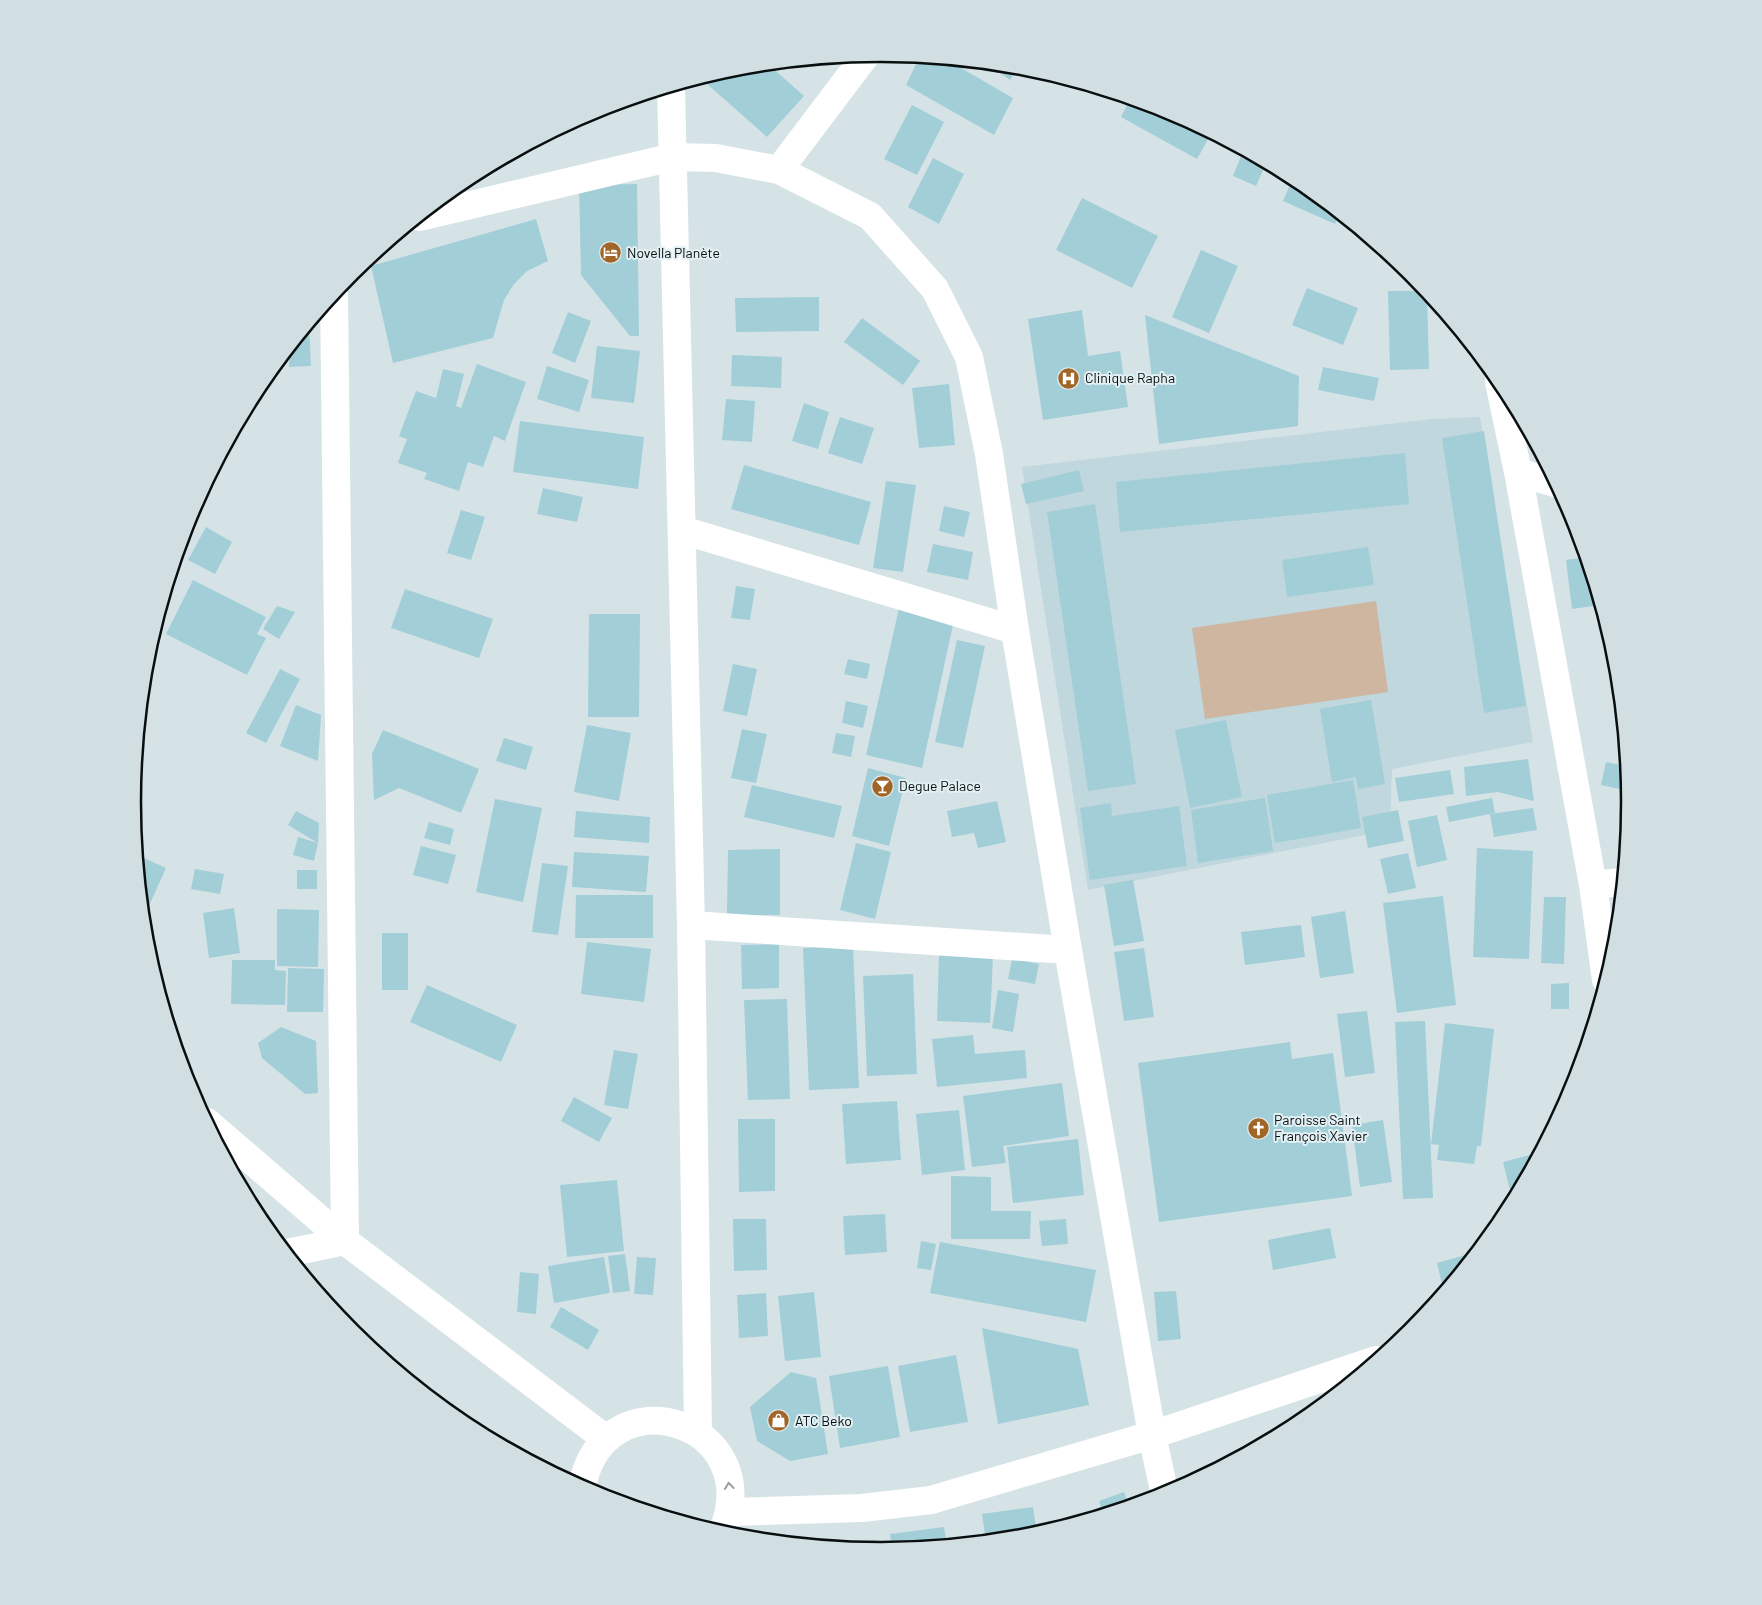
<svg xmlns="http://www.w3.org/2000/svg" width="1762" height="1605" font-family="Barlow,sans-serif">
	<rect width="100%" height="100%" fill="#d5e3e7"/>
	<polygon fill="#c0d7dd" points="1480,417 1533,742 1392,769 1390,830 1088,890 1022,467 1432,419"/>
	<polygon fill="#ceb6a1" points="1376,601 1388,692 1205,719 1192,628"/>
	<g fill="#a2ced8">
		<polygon points="919,58 947,60 1013,98 994,135 906,85"/>
		<polygon points="988,64 991,65 1018,67 1010,80"/>
		<polygon points="769,65 804,96 767,137 706,83 714,75 735,68"/>
		<polygon points="1130,99 1168,111 1211,134 1197,159 1121,117"/>
		<polygon points="912,105 944,122 917,175 884,159"/>
		<polygon points="1243,151 1266,163 1256,186 1233,176"/>
		<polygon points="933,158 964,174 939,224 908,207"/>
		<polygon points="1293,178 1339,214 1335,224 1283,201"/>
		<polygon points="637,184 639,336 630,336 581,275 579,185"/>
		<polygon points="1082,198 1158,236 1132,288 1056,250"/>
		<polygon points="536,219 548,261 527,271 514,284 504,300 493,338 393,363 371,266"/>
		<polygon points="1201,250 1238,266 1209,333 1172,317"/>
		<polygon points="1307,288 1358,308 1343,345 1292,325"/>
		<polygon points="1388,291 1425,291 1427,294 1429,369 1390,370"/>
		<polygon points="819,297 819,331 736,332 735,298"/>
		<polygon points="1082,310 1088,356 1120,351 1128,407 1043,420 1028,319"/>
		<polygon points="568,312 591,321 575,363 552,353"/>
		<polygon points="1145,315 1299,376 1298,426 1159,444"/>
		<polygon points="862,318 920,361 903,385 844,342"/>
		<polygon points="309,325 311,366 289,367 289,350"/>
		<polygon points="597,346 640,351 634,403 591,398"/>
		<polygon points="732,355 782,357 781,388 731,386"/>
		<polygon points="477,364 526,382 505,441 494,436 483,467 468,462 459,491 424,479 427,473 398,463 407,439 399,436 416,391 436,398 443,369 464,374 456,406 461,408"/>
		<polygon points="547,366 589,380 579,412 537,399"/>
		<polygon points="1323,367 1379,378 1374,401 1318,390"/>
		<polygon points="949,384 955,445 919,448 912,388"/>
		<polygon points="726,399 755,401 752,442 722,440"/>
		<polygon points="804,403 829,412 818,449 792,441"/>
		<polygon points="840,417 874,428 862,464 828,453"/>
		<polygon points="520,421 644,437 638,489 513,472"/>
		<polygon points="1484,431 1526,706 1484,713 1442,438"/>
		<polygon points="1405,453 1409,504 1120,532 1116,482"/>
		<polygon points="744,465 871,502 859,545 731,509"/>
		<polygon points="1079,470 1084,491 1026,504 1021,484"/>
		<polygon points="886,481 916,485 903,572 873,568"/>
		<polygon points="543,488 583,497 577,522 537,514"/>
		<polygon points="1095,504 1136,784 1088,791 1047,512"/>
		<polygon points="944,506 970,512 964,537 939,531"/>
		<polygon points="461,510 485,517 471,560 447,553"/>
		<polygon points="206,527 232,542 215,574 188,560"/>
		<polygon points="933,544 973,552 968,580 927,572"/>
		<polygon points="1368,547 1374,585 1287,597 1282,560"/>
		<polygon points="1585,557 1600,605 1572,609 1566,560"/>
		<polygon points="193,580 266,617 257,634 266,638 247,675 166,634"/>
		<polygon points="736,586 755,589 750,620 731,618"/>
		<polygon points="405,589 493,619 479,658 391,628"/>
		<polygon points="277,606 295,612 279,639 263,629"/>
		<polygon points="899,608 954,620 922,768 866,755"/>
		<polygon points="589,614 640,614 639,717 588,717"/>
		<polygon points="957,640 985,646 963,748 935,742"/>
		<polygon points="848,659 870,664 867,679 844,674"/>
		<polygon points="733,664 757,669 747,716 723,711"/>
		<polygon points="280,669 300,679 266,743 246,733"/>
		<polygon points="1371,700 1385,784 1358,789 1356,777 1332,782 1320,709"/>
		<polygon points="846,701 868,706 863,728 842,723"/>
		<polygon points="296,705 321,715 318,761 280,746"/>
		<polygon points="1226,720 1242,797 1190,808 1175,730"/>
		<polygon points="587,725 631,733 619,801 574,792"/>
		<polygon points="742,729 767,734 756,783 731,778"/>
		<polygon points="383,730 479,769 461,813 399,788 374,800 372,754"/>
		<polygon points="836,733 855,736 851,757 832,753"/>
		<polygon points="504,738 533,747 526,770 496,761"/>
		<polygon points="1528,759 1534,801 1498,792 1466,796 1464,767"/>
		<polygon points="1606,762 1626,766 1629,791 1601,785"/>
		<polygon points="868,768 906,778 889,846 852,836"/>
		<polygon points="1450,770 1454,794 1399,802 1395,778"/>
		<polygon points="1353,780 1361,828 1275,843 1267,795"/>
		<polygon points="752,785 842,806 834,838 744,817"/>
		<polygon points="1265,798 1273,851 1198,863 1191,810"/>
		<polygon points="1492,798 1495,813 1449,822 1446,807"/>
		<polygon points="495,799 542,808 523,902 476,892"/>
		<polygon points="997,801 1006,842 978,848 974,833 952,837 947,811"/>
		<polygon points="1111,803 1112,816 1179,806 1187,866 1090,880 1080,808"/>
		<polygon points="1533,808 1537,830 1494,837 1490,814"/>
		<polygon points="1398,810 1404,841 1368,848 1362,817"/>
		<polygon points="296,811 319,823 318,843 288,825"/>
		<polygon points="576,811 650,817 649,843 574,837"/>
		<polygon points="1437,815 1447,860 1417,867 1408,821"/>
		<polygon points="429,822 454,829 450,845 424,838"/>
		<polygon points="298,837 318,843 314,861 293,855"/>
		<polygon points="856,843 891,852 875,919 840,910"/>
		<polygon points="421,846 456,855 448,884 413,875"/>
		<polygon points="1477,848 1533,851 1529,959 1473,957"/>
		<polygon points="780,849 780,915 727,915 728,850"/>
		<polygon points="574,852 649,856 646,892 572,887"/>
		<polygon points="1408,853 1416,888 1388,894 1380,859"/>
		<polygon points="137,855 166,868 144,917"/>
		<polygon points="542,863 568,866 558,935 532,932"/>
		<polygon points="195,869 224,874 220,894 191,889"/>
		<rect x="297" y="870" width="20" height="19"/>
		<polygon points="1133,880 1144,941 1114,946 1104,885"/>
		<polygon points="576,895 653,895 653,938 575,938"/>
		<polygon points="1443,896 1456,1005 1397,1013 1383,903"/>
		<polygon points="1544,897 1566,897 1564,964 1541,963"/>
		<polygon points="234,908 240,953 209,958 203,913"/>
		<polygon points="277,909 319,910 318,967 277,966"/>
		<polygon points="1345,911 1354,973 1320,978 1311,917"/>
		<polygon points="1301,925 1305,957 1245,965 1241,932"/>
		<rect x="382" y="933" width="26" height="57"/>
		<polygon points="587,942 651,949 644,1002 581,994"/>
		<polygon points="779,944 779,988 742,989 741,945"/>
		<polygon points="853,946 859,1088 809,1090 803,948"/>
		<polygon points="1144,948 1154,1017 1124,1021 1114,952"/>
		<polygon points="939,954 993,956 990,1023 937,1021"/>
		<polygon points="1012,959 1039,964 1035,984 1008,979"/>
		<polygon points="232,960 275,960 275,970 286,971 285,1005 231,1004"/>
		<polygon points="288,968 324,969 323,1012 287,1012"/>
		<polygon points="913,974 917,1074 867,1076 863,976"/>
		<polygon points="1569,983 1569,1009 1551,1009 1551,984"/>
		<polygon points="427,985 517,1025 501,1062 410,1022"/>
		<polygon points="998,990 1019,994 1013,1032 992,1028"/>
		<polygon points="787,999 790,1099 748,1100 744,1000"/>
		<polygon points="1367,1011 1375,1073 1345,1077 1337,1014"/>
		<polygon points="1425,1021 1433,1198 1403,1199 1395,1022"/>
		<polygon points="1445,1023 1494,1029 1481,1146 1477,1146 1474,1164 1437,1160 1439,1145 1431,1144"/>
		<polygon points="281,1027 316,1041 318,1093 305,1094 262,1058 258,1043"/>
		<polygon points="973,1035 975,1054 1025,1050 1027,1078 937,1087 932,1039"/>
		<polygon points="1290,1042 1292,1059 1333,1053 1352,1196 1159,1222 1138,1063"/>
		<polygon points="614,1050 638,1054 628,1109 604,1105"/>
		<polygon points="1062,1083 1069,1136 1003,1146 1006,1163 972,1167 963,1096"/>
		<polygon points="574,1097 612,1118 599,1142 561,1121"/>
		<polygon points="897,1101 901,1160 846,1164 842,1104"/>
		<polygon points="959,1110 965,1170 922,1175 916,1114"/>
		<polygon points="738,1119 775,1119 775,1191 739,1192"/>
		<polygon points="1383,1120 1392,1182 1360,1187 1352,1125"/>
		<polygon points="1078,1139 1084,1195 1013,1203 1007,1147"/>
		<polygon points="1534,1154 1535,1159 1513,1202 1503,1162"/>
		<polygon points="951,1176 991,1177 991,1211 1031,1211 1030,1239 951,1239"/>
		<polygon points="617,1180 624,1251 567,1257 560,1185"/>
		<polygon points="885,1214 887,1252 845,1255 843,1216"/>
		<polygon points="733,1219 766,1219 767,1270 734,1271"/>
		<polygon points="1066,1219 1068,1244 1042,1246 1039,1221"/>
		<polygon points="1330,1228 1336,1258 1273,1270 1268,1240"/>
		<polygon points="921,1241 936,1244 931,1270 917,1268"/>
		<polygon points="940,1242 1096,1270 1086,1322 930,1293"/>
		<polygon points="1476,1252 1448,1286 1443,1288 1437,1263"/>
		<polygon points="625,1254 630,1291 613,1293 608,1256"/>
		<polygon points="604,1257 610,1293 554,1303 548,1266"/>
		<polygon points="637,1257 656,1258 653,1295 634,1294"/>
		<polygon points="520,1272 539,1274 536,1314 517,1312"/>
		<polygon points="1176,1291 1181,1339 1158,1341 1154,1292"/>
		<polygon points="814,1292 821,1357 785,1361 778,1296"/>
		<polygon points="766,1293 768,1336 739,1338 737,1295"/>
		<polygon points="561,1307 599,1330 588,1350 550,1327"/>
		<polygon points="982,1328 1078,1349 1089,1405 998,1424"/>
		<polygon points="956,1355 968,1422 910,1432 898,1366"/>
		<polygon points="888,1366 900,1437 840,1448 829,1376"/>
		<polygon points="791,1372 816,1378 828,1454 790,1461 757,1441 750,1407"/>
		<polygon points="1124,1492 1129,1506 1103,1514 1099,1501"/>
		<polygon points="1033,1507 1037,1534 1027,1537 986,1541 982,1514"/>
		<polygon points="944,1527 947,1545 892,1550 890,1534"/>
		<polygon points="874,1540 877,1551 848,1548"/>
	</g>
	<g fill="none" stroke-linecap="round" stroke-linejoin="round">
		<g stroke="#fff" stroke-width="28">
			<polyline points="779,170 866,55"/>
			<polyline points="420,217 673,157 716,158 779,170 870,216 935,289 969,357 989,454 1015,630 1068,950 1152,1435 1165,1495"/>
			<polyline points="1499,382 1518,472 1593,885 1606,980"/>
			<polyline points="1518,472 1555,483"/>
			<polyline points="682,530 1015,630"/>
			<polyline points="1593,885 1622,882"/>
			<polyline points="691,925 1068,950"/>
			<polyline points="207,1122 345,1241 606,1439"/>
			<polyline points="287,1253 345,1241 334,294"/>
		</g>
		<g stroke="#fff" stroke-width="28">
			<polyline points="671,87 691,925 698,1433"/>
			<path d="M 582,1487 C 604,1371 769,1421 722,1533"/>
			<polyline points="729,1512 862,1508 931,1500 1152,1435 1376,1360"/>
		</g>
	</g>
	<defs><path id="oneway-chevron" d="M-2-3.5L2.5 0L-2 3.5" fill="none" stroke-width="1.6" stroke-linecap="round" stroke-linejoin="round" transform="scale(1.25)"/></defs>
	<use stroke="#9d9f9f" href="#oneway-chevron" transform="translate(729 1486) rotate(-96)"/>
	<defs>
		<symbol id="hotel-disc" viewBox="-11 -11 22 22"><circle r="9.5" fill="#a16527" stroke="#e2f0f4"/><path d="M-6-4.5h1.5V1H6V5H4.5V3h-9V5H-6ZM-4 0a1.8 1.8 0 1 1 3.6 0ZM.5 0V-2.5h3Q6-2.5 6 0Z" fill="#fff"/></symbol>
		<symbol id="hospital-disc" viewBox="-11 -11 22 22"><circle r="9.5" fill="#a16527" stroke="#e2f0f4"/><path d="M-5-5h3v3.5h4V-5h3V5h-3V1.5h-4V5h-3Z" fill="#fff"/></symbol>
		<symbol id="bar-disc" viewBox="-11 -11 22 22"><circle r="9.5" fill="#a16527" stroke="#e2f0f4"/><path d="M-6-5H6L.8 .8V4.5H3.5V6h-7V4.5H-.8V.8Z" fill="#fff"/></symbol>
		<symbol id="church-disc" viewBox="-11 -11 22 22"><circle r="9.5" fill="#a16527" stroke="#e2f0f4"/><path d="M-1.2-6h2.4v3.5h3.3v2.4h-3.3V6h-2.4V-.1h-3.3v-2.4h3.3Z" fill="#fff"/></symbol>
		<symbol id="shop-disc" viewBox="-11 -11 22 22"><circle r="9.5" fill="#a16527" stroke="#e2f0f4"/><path d="M-5-2.5h2.3a2.7 3.5 0 0 1 5.4 0H5L5.5 6h-11ZM-1.5-2.5h3a1.5 2.3 0 0 0-3 0Z" fill="#fff"/></symbol>
	</defs>
	<g fill-rule="evenodd">
		<use href="#hotel-disc" x="598" y="240" width="25" height="25"/>
		<use href="#hospital-disc" x="1056" y="366" width="25" height="25"/>
		<use href="#bar-disc" x="870" y="774" width="25" height="25"/>
		<use href="#church-disc" x="1246" y="1116" width="25" height="25"/>
		<use href="#shop-disc" x="766" y="1408" width="25" height="25"/>
	</g>
	<g text-anchor="middle" stroke-width="4" stroke-linejoin="round" paint-order="stroke">
		<g font-size="14" fill="#090e0f" stroke="#e2f0f4" text-anchor="start">
			<text x="627" y="258">Novella Planète</text>
			<text x="1085" y="383">Clinique Rapha</text>
			<text x="899" y="791">Degue Palace</text>
			<text x="1274" y="1125">Paroisse Saint<tspan x="1274" dy="16">François Xavier</tspan></text>
			<text x="795" y="1426">ATC Beko</text>
		</g>
	</g>
	<path d="M0 0H1762V1605H0ZM141 802a740 740 0 1 1 1480 0a740 740 0 1 1-1480 0Z" fill="#d1dee2" fill-rule="evenodd"/>
	<path fill="none" stroke="#090e0f" stroke-width="2.5" d="M141 802a740 740 0 1 1 1480 0a740 740 0 1 1-1480 0Z"/>
</svg>
